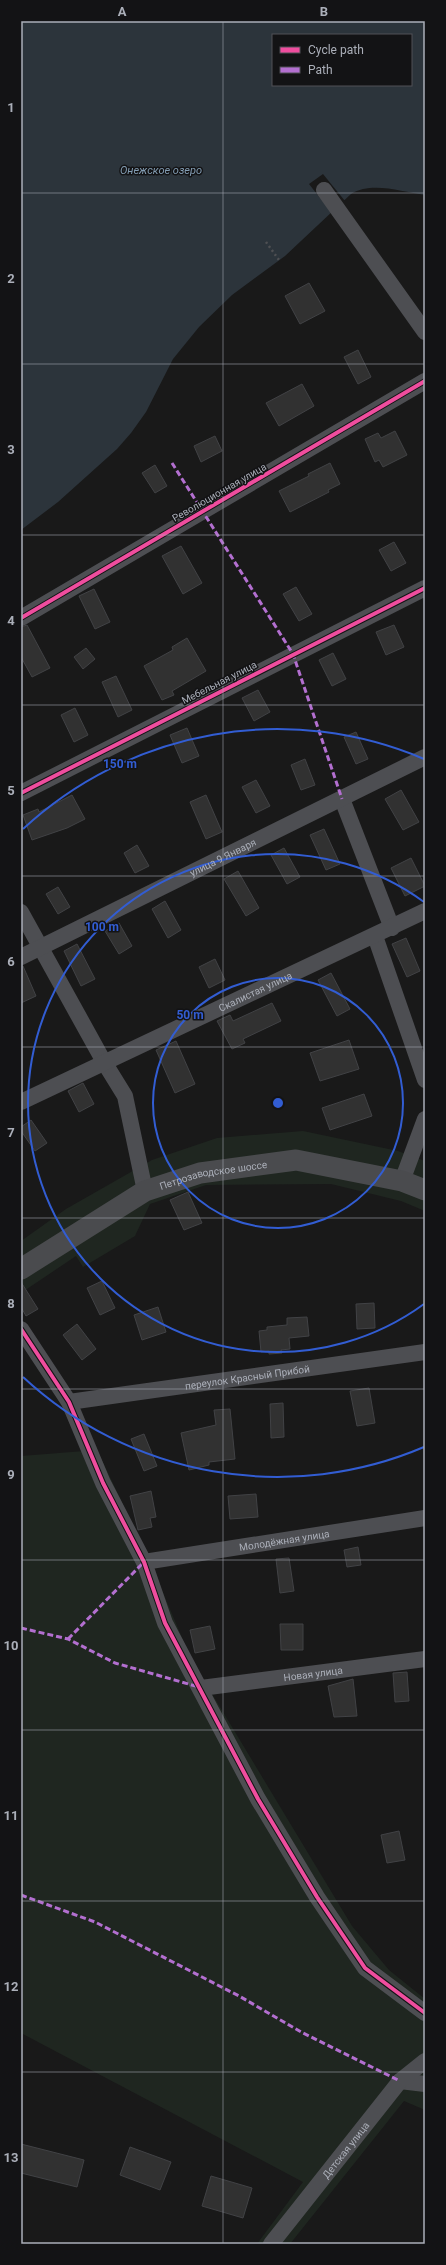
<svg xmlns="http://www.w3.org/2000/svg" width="446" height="2265" font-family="Roboto,sans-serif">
	<rect width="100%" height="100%" fill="#191919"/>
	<g fill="#1f2620">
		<polygon points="303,1131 398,1151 425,1161 425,1211 401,1201 331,1184 206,1185 150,1204 135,1236 83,1267 76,1256 21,1293 21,1241 66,1209 152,1160 217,1138"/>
		<polygon points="97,1450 145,1550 191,1659 352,1926 389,1970 425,1999 425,2110 404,2101 290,2244 257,2244 303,2182 21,2033 21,1456"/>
	</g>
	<path fill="#2c343b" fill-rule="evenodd" d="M 21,21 L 425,21 L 425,195 C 402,192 372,181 351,194 L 285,256 L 232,295 L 199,327 L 173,359 L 146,412 L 131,433 L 117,449 L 58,502 L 21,530 ZM 273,35 L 411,35 L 411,85 L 273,85 Z"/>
	<polygon fill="#191919" points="323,174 345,201 331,212 309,184"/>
	<g fill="#313131" stroke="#414245">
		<polygon points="309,283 325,311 300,324 285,296"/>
		<polygon points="358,350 371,377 358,384 344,357"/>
		<polygon points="302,384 314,406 279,426 266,403"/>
		<polygon points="395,431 407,455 383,467 379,460 375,462 365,439 378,433 381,438"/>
		<polygon points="215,436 222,451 201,462 194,446"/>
		<polygon points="330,463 340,484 328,490 329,492 290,512 279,491 309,476 308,474"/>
		<polygon points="155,465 167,486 155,493 142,473"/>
		<polygon points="394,542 406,563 391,571 379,550"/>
		<polygon points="181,546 202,583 183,594 162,556"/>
		<polygon points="296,587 312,614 299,621 283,594"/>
		<polygon points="94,589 110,622 95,629 79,596"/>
		<polygon points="27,625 50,668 32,677 21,657 21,627"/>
		<polygon points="394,625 404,647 386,655 376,632"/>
		<polygon points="187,638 206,671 172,691 174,695 162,700 144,666 173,650 172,647"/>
		<polygon points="86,648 95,659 83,669 74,657"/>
		<polygon points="333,653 346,679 332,686 319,660"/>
		<polygon points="116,676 132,710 118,717 102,682"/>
		<polygon points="258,690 270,712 254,721 242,698"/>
		<polygon points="75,708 88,735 74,742 61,715"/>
		<polygon points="187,728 199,756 182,763 170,735"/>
		<polygon points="356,732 368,759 356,764 344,737"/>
		<polygon points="305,759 315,785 301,790 291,765"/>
		<polygon points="256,780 270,806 256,813 242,787"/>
		<polygon points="401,790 419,822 403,830 385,799"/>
		<polygon points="72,795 85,819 67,828 32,840 23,815 38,809 39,812"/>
		<polygon points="206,795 222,832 206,839 190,802"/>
		<polygon points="324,829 340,864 326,870 310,835"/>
		<polygon points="137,845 149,866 135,873 124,853"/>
		<polygon points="284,848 300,877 287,884 271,855"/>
		<polygon points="411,858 425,886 405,896 391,868"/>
		<polygon points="238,871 259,908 246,916 224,879"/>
		<polygon points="58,887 70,907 58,914 46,894"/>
		<polygon points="165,901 181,930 168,938 152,909"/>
		<polygon points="119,923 132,946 119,954 105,931"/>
		<polygon points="406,938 420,971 407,977 392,944"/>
		<polygon points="77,944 95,979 81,986 64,951"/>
		<polygon points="215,959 225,980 209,988 199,967"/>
		<polygon points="21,966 23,966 36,996 21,1003"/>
		<polygon points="331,973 350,1009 337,1016 318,980"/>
		<polygon points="272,1003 281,1021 243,1039 245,1043 232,1049 217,1021 230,1015 233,1021"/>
		<polygon points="349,1040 359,1069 320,1081 310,1053"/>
		<polygon points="176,1041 195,1084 175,1093 156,1050"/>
		<polygon points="83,1083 94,1104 79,1112 68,1091"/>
		<polygon points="364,1094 372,1116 330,1130 322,1108"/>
		<polygon points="31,1120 47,1143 35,1151 21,1131 21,1127"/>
		<polygon points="188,1192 202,1223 184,1230 170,1200"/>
		<polygon points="102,1281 115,1308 100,1315 87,1288"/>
		<polygon points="21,1282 38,1309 26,1316 21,1307"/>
		<polygon points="374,1303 375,1328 357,1329 356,1304"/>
		<polygon points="158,1307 166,1332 142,1340 134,1315"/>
		<polygon points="307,1317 309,1336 289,1338 290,1349 281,1350 282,1353 269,1354 269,1351 261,1352 259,1331 267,1330 267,1327 287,1325 287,1318"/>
		<polygon points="77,1324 96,1349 82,1360 63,1335"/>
		<polygon points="369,1388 375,1423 357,1426 350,1391"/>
		<polygon points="283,1403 284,1437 271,1438 270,1404"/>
		<polygon points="230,1409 235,1459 209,1462 209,1465 189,1470 181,1433 216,1425 214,1410"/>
		<polygon points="144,1434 157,1466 144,1471 131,1439"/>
		<polygon points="151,1491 156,1517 150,1518 152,1527 138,1530 130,1496"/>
		<polygon points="256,1494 258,1517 230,1519 228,1496"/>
		<polygon points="358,1547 361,1565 347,1567 344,1550"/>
		<polygon points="289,1558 294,1591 280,1593 276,1559"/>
		<polygon points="280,1624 303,1624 303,1650 281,1650"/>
		<polygon points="210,1626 215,1649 195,1653 190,1630"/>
		<polygon points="407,1672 409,1701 395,1702 393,1673"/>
		<polygon points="353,1679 357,1716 334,1717 328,1686"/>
		<polygon points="399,1831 405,1860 387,1863 381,1835"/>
		<polygon points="21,2144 84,2160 77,2187 21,2173"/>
		<polygon points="130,2147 171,2162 160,2190 120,2175"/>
		<polygon points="211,2176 252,2188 243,2218 202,2206"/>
	</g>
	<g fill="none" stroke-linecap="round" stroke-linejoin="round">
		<polyline stroke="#4f5053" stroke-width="2.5" stroke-dasharray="2 3" stroke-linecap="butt" points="266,242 279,260"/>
		<g stroke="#4d4e52" stroke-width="16">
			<polyline points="324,190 425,332"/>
			<polyline points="21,618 425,381"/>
			<polyline points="21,793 425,588"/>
			<polyline points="342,799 392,928"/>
			<polyline points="21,912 104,1062 125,1096 145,1191"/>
			<polyline points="375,936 425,1080"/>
			<path id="s1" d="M 21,957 L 425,757"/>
			<path id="s2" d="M 21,1102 L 425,911"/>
			<polyline points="402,1181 425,1119"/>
			<polyline points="21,1329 69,1402 103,1483 144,1562 165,1623 258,1799 317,1897 365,1968 425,2013"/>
			<path id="s3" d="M 69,1402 L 425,1352"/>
			<path id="s4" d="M 144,1562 L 425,1518"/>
			<path id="s5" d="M 201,1688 L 425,1659"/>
			<polyline points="400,2081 425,2084"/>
			<path id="s6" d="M 271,2244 L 400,2081 L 425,2061"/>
		</g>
		<path stroke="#4a4b4e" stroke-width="21" id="s7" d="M 21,1269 L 145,1191 L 200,1173 L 296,1160 L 402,1181 L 425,1190"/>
		<g stroke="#b36fd0" stroke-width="3" stroke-dasharray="6 3" stroke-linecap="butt">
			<polyline points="172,463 293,654 342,799"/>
			<polyline points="21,1628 68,1639 115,1663 199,1687"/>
			<polyline points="68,1639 144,1562"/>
			<polyline points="21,1895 95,1922 239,1996 303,2033 400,2081"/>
		</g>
		<defs>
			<g id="cycleway">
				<polyline points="21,618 425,381"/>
				<polyline points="21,793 425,588"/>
				<polyline points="21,1329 69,1402 103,1483 144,1562 165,1623 258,1799 317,1897 365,1968 425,2013"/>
			</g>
		</defs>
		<use href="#cycleway" stroke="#131315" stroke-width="6"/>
		<use href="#cycleway" stroke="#ef4d9e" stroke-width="4"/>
	</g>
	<path fill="none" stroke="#abafb9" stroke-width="1" stroke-opacity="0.55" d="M 223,21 L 223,2244M 21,193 L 425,193M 21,364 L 425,364M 21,535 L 425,535M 21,705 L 425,705M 21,876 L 425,876M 21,1047 L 425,1047M 21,1218 L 425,1218M 21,1389 L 425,1389M 21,1560 L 425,1560M 21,1730 L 425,1730M 21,1901 L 425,1901M 21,2072 L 425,2072"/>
	<g fill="none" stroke="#325dd3" stroke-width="2">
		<circle cx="278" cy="1103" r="125"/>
		<path d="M424 1304A249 249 0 1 1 424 902"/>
		<path d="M424 1447A374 374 0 0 1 23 1377M23 829A374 374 0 0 1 424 759"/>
	</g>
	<g text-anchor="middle" stroke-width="3" stroke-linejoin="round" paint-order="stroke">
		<g font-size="10" fill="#abafb9" stroke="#131315">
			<text transform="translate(219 492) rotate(-30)" y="4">Революционная улица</text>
			<text transform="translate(219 682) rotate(-27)" y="4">Мебельная улица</text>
			<text dy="4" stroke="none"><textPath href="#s1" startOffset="225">улица 9 Января</textPath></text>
			<text dy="4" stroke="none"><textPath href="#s2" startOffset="259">Скалистая улица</textPath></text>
			<text dy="4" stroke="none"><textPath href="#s7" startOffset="217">Петрозаводское шоссе</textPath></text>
			<text dy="4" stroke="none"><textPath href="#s3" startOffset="180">переулок Красный Прибой</textPath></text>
			<text dy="4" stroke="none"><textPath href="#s4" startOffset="142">Молодёжная улица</textPath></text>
			<text dy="4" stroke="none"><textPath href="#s5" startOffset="113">Новая улица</textPath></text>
			<text dy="4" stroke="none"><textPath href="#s6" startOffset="120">Детская улица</textPath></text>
		</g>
		<g font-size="11" font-style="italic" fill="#839db3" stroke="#131315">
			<text x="161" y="174">Онежское озеро</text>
		</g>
	</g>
	<circle cx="278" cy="1103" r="6" fill="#325dd3" stroke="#131315" stroke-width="2"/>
	<g font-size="12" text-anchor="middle" font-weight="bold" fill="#325dd3" stroke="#131315" stroke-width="3" stroke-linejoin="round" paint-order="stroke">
		<text x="120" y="768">150 m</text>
		<text x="102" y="931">100 m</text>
		<text x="190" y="1019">50 m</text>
	</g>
	<rect width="446" height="2265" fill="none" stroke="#131315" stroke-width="44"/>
	<rect x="272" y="34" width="140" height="52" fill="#131315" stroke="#505157"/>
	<rect x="280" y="47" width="20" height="6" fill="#ef4d9e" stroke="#505157"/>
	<text x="308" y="54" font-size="12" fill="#abafb9">Cycle path</text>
	<rect x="280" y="67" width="20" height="6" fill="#b36fd0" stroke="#505157"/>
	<text x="308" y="74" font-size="12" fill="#abafb9">Path</text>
	<rect x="22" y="22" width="402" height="2221" fill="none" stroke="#abafb9" stroke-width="1.5"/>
	<g font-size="13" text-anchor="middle" font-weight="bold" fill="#abafb9">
		<text x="122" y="16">A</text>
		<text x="324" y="16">B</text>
		<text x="11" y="112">1</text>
		<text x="11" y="283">2</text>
		<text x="11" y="454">3</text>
		<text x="11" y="625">4</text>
		<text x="11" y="795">5</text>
		<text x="11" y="966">6</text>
		<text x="11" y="1137">7</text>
		<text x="11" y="1308">8</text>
		<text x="11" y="1479">9</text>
		<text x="11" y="1650">10</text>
		<text x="11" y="1820">11</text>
		<text x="11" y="1991">12</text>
		<text x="11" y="2162">13</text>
	</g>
</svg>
